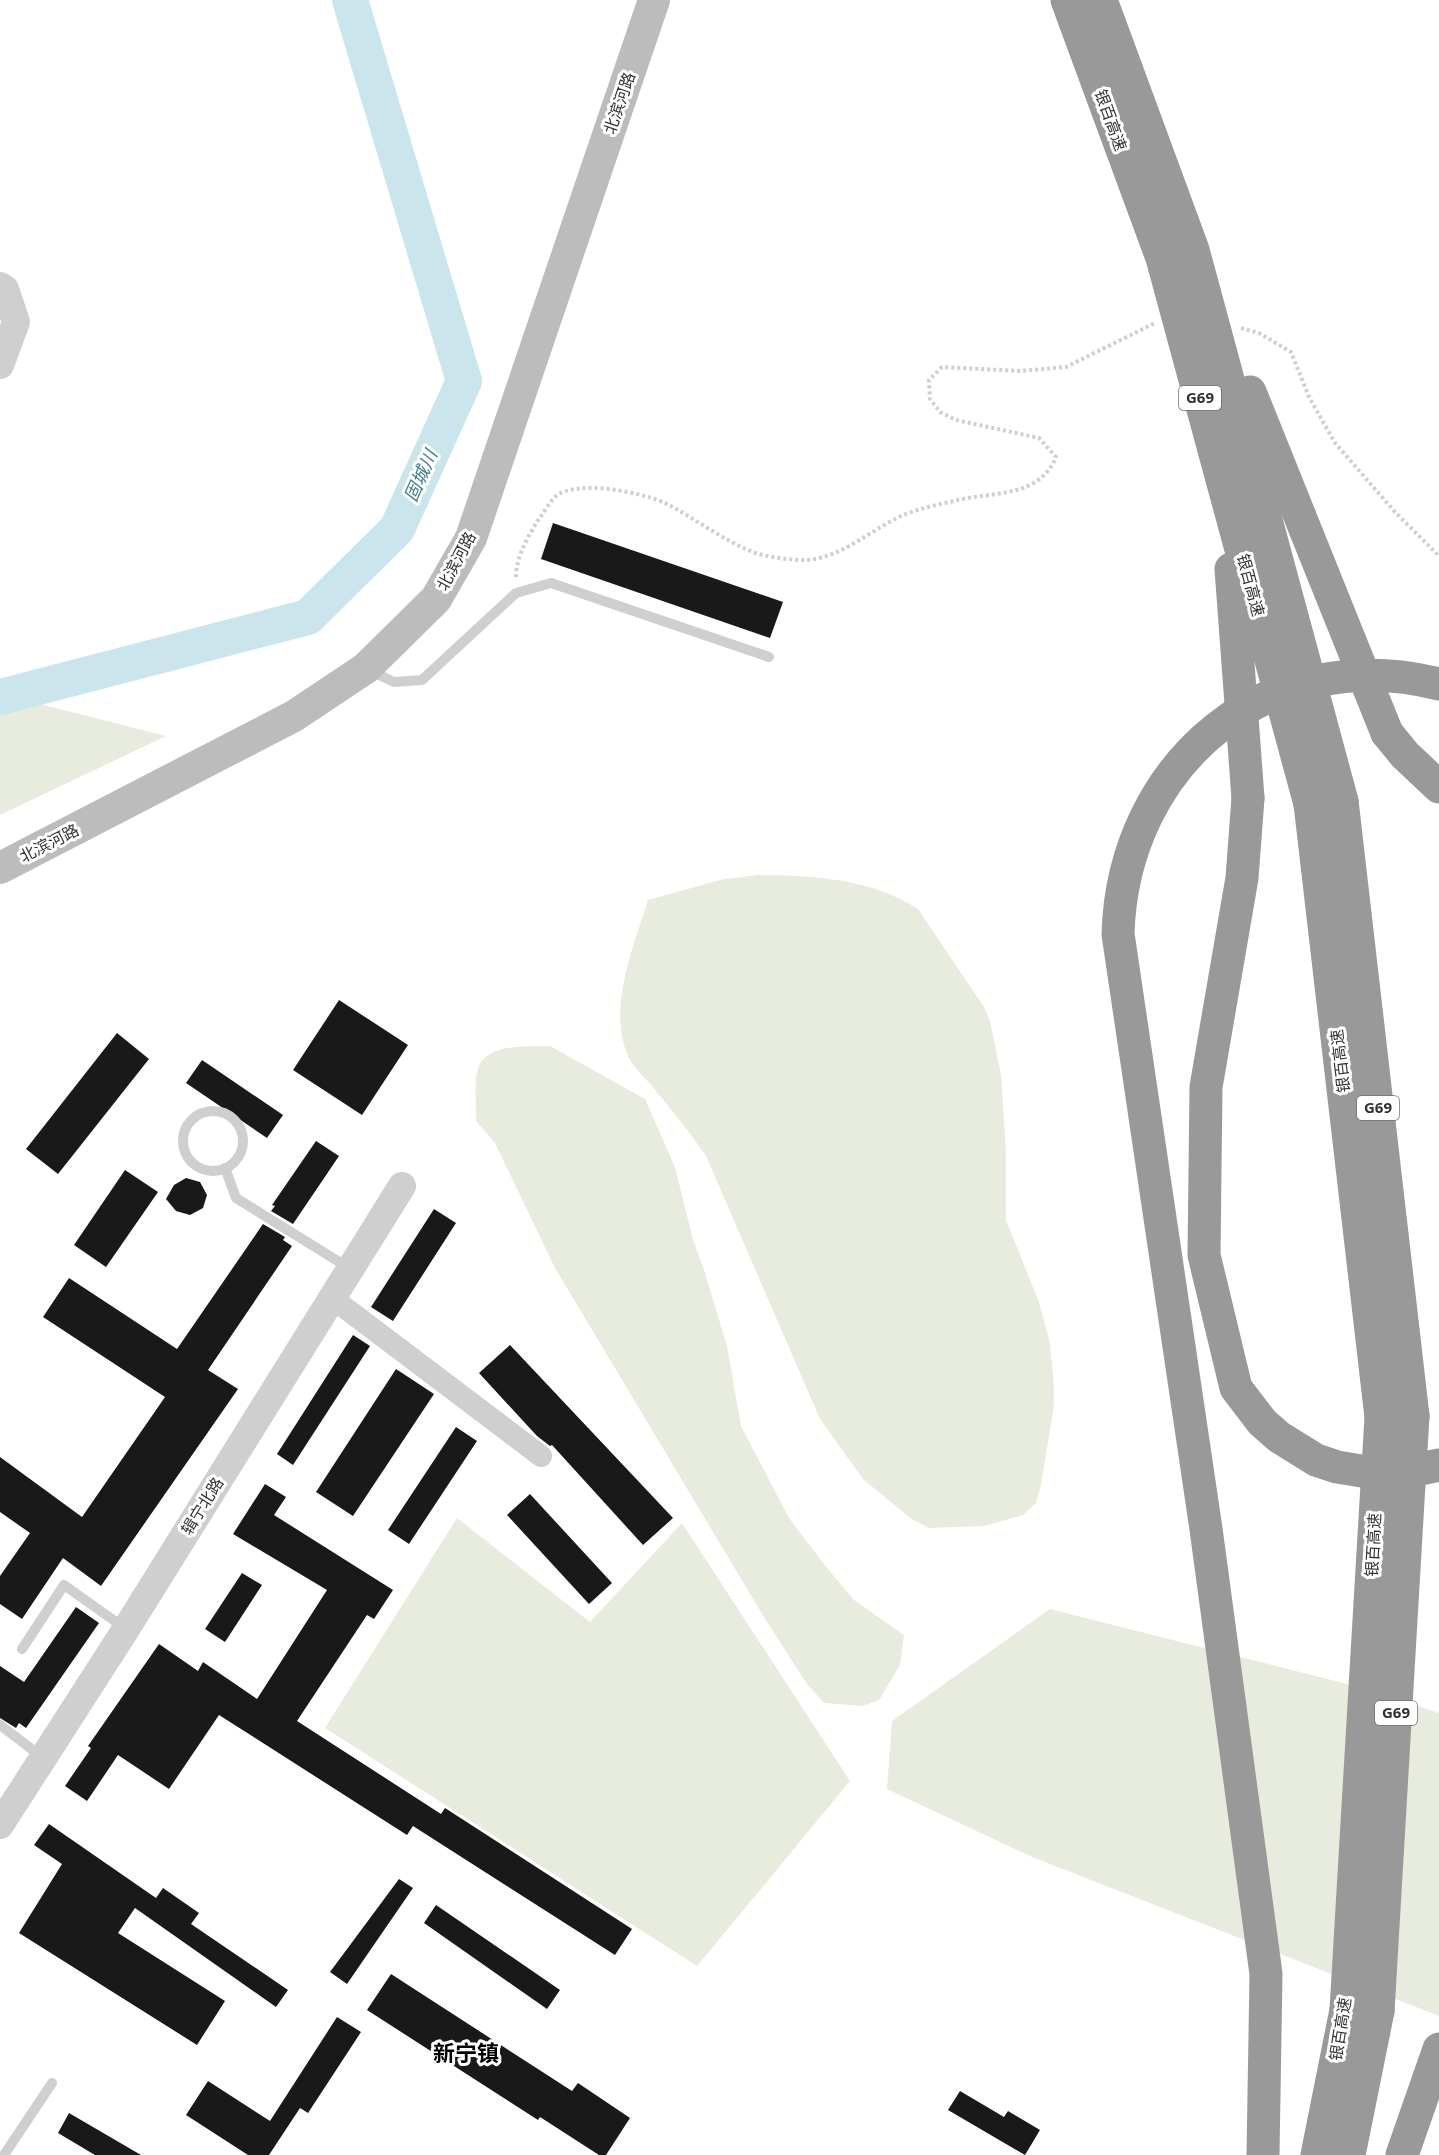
<svg xmlns="http://www.w3.org/2000/svg" width="1439" height="2155" font-family="'Open Sans','Noto Sans SC',sans-serif">
	<rect width="100%" height="100%" fill="#fff"/>
	<g fill="#e8ecde">
		<polygon points="0,694 166,736 0,815"/>
		<path d="M 759,875 C 812,875 872,879 918,909 L 984,1007 L 990,1021 L 1001,1075 L 1006,1152 L 1006,1220 L 1039,1302 L 1050,1343 L 1054,1386 L 1054,1406 L 1041,1485 L 1036,1503 L 1023,1515 L 984,1526 L 929,1528 L 910,1518 L 863,1479 L 820,1419 L 706,1156 C 690,1133 673,1111 655,1090 C 648,1080 634,1069 629,1058 C 606,1010 634,946 648,900 L 724,879 Z"/>
		<path d="M 550,1046 L 645,1099 L 675,1167 L 693,1240 L 704,1270 L 727,1346 L 741,1426 L 789,1518 L 827,1568 L 854,1600 L 904,1635 L 900,1665 L 879,1700 L 862,1706 L 824,1703 L 807,1684 L 767,1622 L 555,1268 L 495,1143 L 476,1121 C 477,1105 473,1083 478,1069 C 486,1042 529,1047 550,1046 Z"/>
		<polygon points="457,1518 590,1622 682,1523 850,1781 697,1966 325,1728"/>
		<polygon points="1050,1609 1363,1688 1439,1713 1439,2016 1032,1857 887,1789 892,1721"/>
	</g>
	<g fill="none" stroke-linecap="round" stroke-linejoin="round">
		<polyline stroke="#cae5ec" stroke-width="36" points="0,697 308,617 397,529 464,381 350,0"/>
	</g>
	<g fill="#191919">
		<polygon points="553,523 783,602 770,638 541,559"/>
		<polygon points="339,1000 408,1045 362,1115 293,1070"/>
		<polygon points="117,1033 149,1059 58,1174 26,1149"/>
		<polygon points="202,1060 283,1115 267,1138 186,1083"/>
		<polygon points="316,1141 339,1156 293,1224 271,1211 275,1206 272,1205"/>
		<polygon points="125,1170 158,1192 106,1267 74,1245"/>
		<polygon points="186,1178 200,1182 207,1195 203,1208 190,1215 176,1211 166,1199 174,1185"/>
		<polygon points="434,1209 456,1223 393,1321 371,1307"/>
		<polygon points="263,1224 285,1237 283,1240 292,1246 208,1370 238,1389 101,1586 63,1558 22,1619 0,1604 0,1576 30,1533 0,1512 0,1457 82,1517 165,1397 43,1317 69,1278 177,1349"/>
		<polygon points="353,1335 370,1346 293,1465 277,1454"/>
		<polygon points="510,1345 673,1518 643,1545 552,1445 550,1446 537,1436 479,1373"/>
		<polygon points="396,1369 434,1394 353,1516 316,1492"/>
		<polygon points="456,1427 477,1441 409,1544 388,1530"/>
		<polygon points="265,1484 286,1497 274,1515 393,1590 374,1619 367,1615 297,1721 441,1814 445,1808 632,1929 615,1955 413,1826 407,1835 219,1715 169,1789 118,1755 87,1801 65,1786 91,1748 88,1746 159,1644 198,1671 203,1662 257,1699 327,1590 233,1534"/>
		<polygon points="530,1494 612,1583 589,1604 507,1515"/>
		<polygon points="242,1573 262,1585 225,1642 205,1629"/>
		<polygon points="76,1607 99,1623 26,1728 19,1723 16,1728 0,1718 0,1666 24,1682"/>
		<polygon points="49,1824 156,1898 163,1888 199,1913 191,1924 288,1990 276,2007 135,1908 118,1933 225,2001 197,2045 19,1933 62,1864 34,1845"/>
		<polygon points="399,1879 413,1888 347,1984 330,1972"/>
		<polygon points="436,1905 560,1990 547,2009 424,1923"/>
		<polygon points="391,1974 572,2091 578,2083 630,2118 606,2155 599,2155 540,2117 538,2120 367,2010"/>
		<polygon points="337,2017 361,2032 308,2113 300,2108 269,2155 248,2155 186,2115 208,2081 270,2121"/>
		<polygon points="960,2091 1004,2117 1008,2111 1040,2130 1025,2155 948,2110"/>
		<polygon points="69,2113 141,2155 95,2155 58,2133"/>
	</g>
	<g fill="none" stroke-linecap="round" stroke-linejoin="round">
		<g stroke="#cfcfcf" stroke-width="4" stroke-dasharray="3 3" stroke-linecap="butt">
			<polyline points="1241,328 1259,333 1291,352 1309,397 1335,443 1395,512 1439,556"/>
			<path d="M 516,577 C 516,557 528,536 539,519 C 544,512 549,503 555,497 C 575,478 647,493 669,505 C 697,520 723,540 753,552 C 767,557 783,559 798,560 C 837,562 867,532 901,516 C 917,509 936,505 954,501 C 991,491 1039,499 1056,457 L 1039,438 L 956,420 L 940,412 L 930,399 L 929,380 L 942,367 L 1020,371 L 1066,367 L 1155,323"/>
		</g>
		<g stroke="#cfcfcf" stroke-width="10">
			<polyline points="369,670 394,682 422,680 516,593 551,583 769,657"/>
			<circle cx="213" cy="1141" r="30"/>
			<polyline points="225,1168 236,1198 349,1268"/>
			<polyline points="22,1649 64,1585 126,1629"/>
			<polyline points="0,1725 42,1757"/>
			<polyline points="4,2155 52,2083"/>
		</g>
		<polyline stroke="#cfcfcf" stroke-width="22" points="332,1298 541,1456"/>
		<g stroke="#cfcfcf" stroke-width="28">
			<polyline points="0,286 5,289 16,322 0,365"/>
			<polyline points="0,1825 126,1629 402,1186"/>
		</g>
		<polyline stroke="#bcbcbc" stroke-width="32" points="0,868 294,716 366,668 436,599 471,538 654,0"/>
		<g stroke="#999" stroke-width="33">
			<polyline points="1387,733 1405,755 1439,787"/>
			<polyline points="1248,798 1242,878 1206,1087 1204,1255 1236,1388 1262,1422 1279,1437 1316,1460 1337,1467 1380,1474 1402,1473 1439,1465"/>
			<polyline points="1342,801 1413,1416"/>
			<polyline points="1310,804 1381,1417"/>
			<path d="M 1263,2155 L 1266,1974 L 1206,1529 L 1118,934 C 1123,762 1269,641 1439,684"/>
			<polyline points="1317,2155 1346,2010"/>
			<polyline points="1349,2155 1378,2011"/>
			<polyline points="1402,2155 1439,2049"/>
		</g>
		<g stroke="#999" stroke-width="33">
			<polyline points="1067,0 1162,258 1310,804"/>
			<polyline points="1101,0 1193,250 1342,801"/>
			<polyline points="1250,392 1387,733"/>
			<polyline points="1231,569 1248,798"/>
			<polyline points="1346,2010 1381,1417"/>
			<polyline points="1378,2011 1413,1416"/>
		</g>
	</g>
	<g text-anchor="middle" stroke-width="6" stroke-linejoin="round" paint-order="stroke">
		<g fill="#fff" stroke="#707070" stroke-width="1.5">
			<rect x="1179" y="386" width="42" height="24" rx="4.5"/>
			<rect x="1357" y="1096" width="42" height="24" rx="4.5"/>
			<rect x="1375" y="1701" width="42" height="24" rx="4.5"/>
		</g>
		<g font-size="15" font-weight="bold" fill="#323232">
			<text x="1200" y="403">G69</text>
			<text x="1378" y="1113">G69</text>
			<text x="1396" y="1718">G69</text>
		</g>
		<g font-size="16" fill="#323232" stroke="#fff">
			<text transform="translate(619 103) rotate(-71)" y="6">北滨河路</text>
			<text transform="translate(1111 120) rotate(70)" y="6">银百高速</text>
			<text transform="translate(456 561) rotate(-62)" y="6">北滨河路</text>
			<text transform="translate(1251 585) rotate(75)" y="6">银百高速</text>
			<text transform="translate(49 843) rotate(-27)" y="6">北滨河路</text>
			<text transform="translate(1340 1061) rotate(-97)" y="6">银百高速</text>
			<text transform="translate(202 1506) rotate(-58)" y="6">辑宁北路</text>
			<text transform="translate(1373 1545) rotate(-87)" y="6">银百高速</text>
			<text transform="translate(1340 2029) rotate(-81)" y="6">银百高速</text>
		</g>
		<g font-size="18" font-style="italic" fill="#3b7f90" stroke="#fff">
			<text transform="translate(421 476) rotate(-66)" y="6">固城川</text>
		</g>
		<g font-size="22" font-weight="bold" fill="#000" stroke="#fff">
			<text x="466" y="2061">新宁镇</text>
		</g>
	</g>
</svg>
